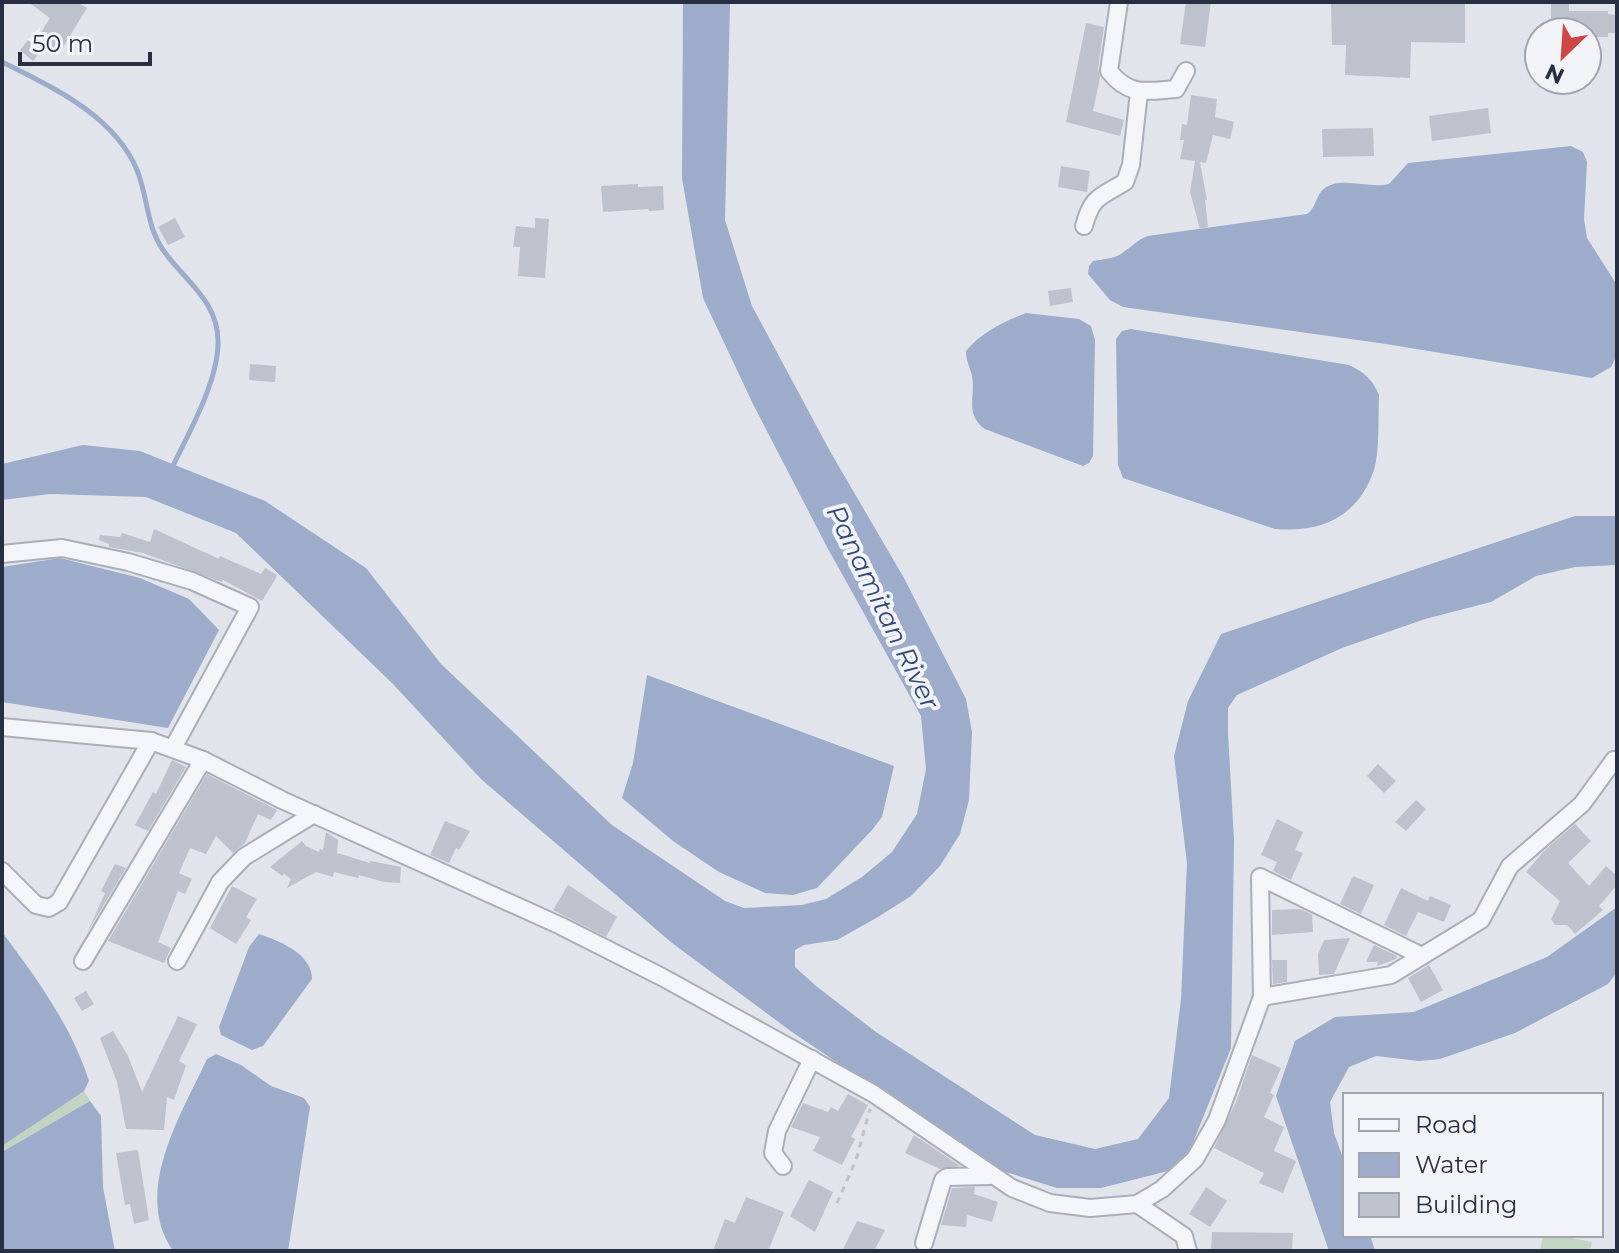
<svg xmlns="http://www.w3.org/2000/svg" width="1619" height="1253" font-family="Montserrat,sans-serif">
	<rect width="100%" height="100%" fill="#e1e4ea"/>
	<g fill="#c4d4c2">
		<polygon points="84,1091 90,1101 2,1152 2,1146"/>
		<polygon points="1543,1235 1558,1235 1592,1242 1590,1251 1540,1251"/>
	</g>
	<g fill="#9cacca">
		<polygon points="683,2 730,2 725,220 752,306 831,453 904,578 966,699 972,732 969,800 960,834 940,866 911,896 878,917 837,940 804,945 795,950 795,967 816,986 876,1032 1035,1135 1095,1149 1138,1139 1169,1098 1181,999 1187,863 1174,756 1188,701 1221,634 1575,516 1617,516 1617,565 1575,567 1536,576 1491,602 1425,619 1342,648 1237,695 1228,708 1228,733 1234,840 1231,1048 1190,1150 1168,1171 1101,1188 1057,1188 993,1168 792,1032 672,943 481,779 393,684 236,533 146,497 50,494 2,500 2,464 83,445 140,451 265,501 366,568 441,664 612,825 725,901 744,908 802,905 826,899 862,877 892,852 917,814 926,769 921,716 827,547 753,404 703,298 682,178"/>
		<path d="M 1571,146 L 1583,152 L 1587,162 L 1584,219 L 1587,238 L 1617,285 L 1616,357 L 1611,367 L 1592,378 L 1386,344 L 1123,307 L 1110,300 L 1088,274 L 1089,266 L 1093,261 C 1104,259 1116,259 1125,251 C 1134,245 1137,240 1148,236 L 1307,214 C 1317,207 1315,195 1325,188 C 1342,176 1369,189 1389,184 L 1408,163 Z"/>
		<path d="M 1026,313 L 1079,319 L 1091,326 L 1095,340 L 1093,456 L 1089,463 L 1083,466 L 985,429 C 964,414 976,397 972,376 C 970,367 966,361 966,351 C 980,333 1005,321 1026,313 Z"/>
		<path d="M 1131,329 L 1349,365 C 1364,372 1373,380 1379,395 C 1378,416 1380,450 1374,470 C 1358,517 1321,533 1275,529 L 1123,478 L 1118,465 L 1116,339 L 1122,331 Z"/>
		<polygon points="60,558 140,578 189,599 219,630 168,728 2,702 2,567"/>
		<polygon points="647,675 894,766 882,817 872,830 817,888 793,895 765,893 719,872 673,841 622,798 633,763"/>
		<polygon points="1617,907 1617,972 1608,984 1515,1033 1440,1059 1419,1061 1376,1056 1349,1067 1330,1102 1334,1133 1345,1164 1345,1235 1370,1235 1375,1251 1329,1251 1276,1096 1295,1041 1335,1017 1414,1012 1547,957"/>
		<path d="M 2,932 C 37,979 71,1025 89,1081 L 84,1091 L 2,1146 Z"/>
		<path d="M 259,934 C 280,941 312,954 312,979 L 263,1046 L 252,1050 L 221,1035 L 219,1027 L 249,947 Z"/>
		<path d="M 216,1054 L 241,1065 L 271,1086 L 304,1098 L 310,1107 L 288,1251 L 173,1251 C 132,1192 181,1115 207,1059 Z"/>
		<polygon points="90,1101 101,1116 103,1187 115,1251 2,1251 2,1152"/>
	</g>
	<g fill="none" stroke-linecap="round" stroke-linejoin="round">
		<path stroke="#9cacca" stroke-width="5" d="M 2,62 C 52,87 114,115 137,170 C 148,197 146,225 163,250 C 185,281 218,301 218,341 C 219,381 187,436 170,472"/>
	</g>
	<g fill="#bec2cd">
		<polygon points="28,2 77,2 87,8 60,52 37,39 50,18"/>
		<polygon points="1186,2 1211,2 1205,47 1180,44"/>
		<polygon points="1331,2 1465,2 1465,43 1411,42 1410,78 1345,75 1346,45 1332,45"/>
		<polygon points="1551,2 1569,2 1569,11 1608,11 1608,14 1617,15 1617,33 1608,33 1608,37 1590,37 1590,32 1551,32"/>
		<polygon points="1086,23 1104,27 1098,69 1100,78 1093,111 1124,120 1120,136 1066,122"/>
		<polygon points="29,39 42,50 33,61 20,50"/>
		<polygon points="1191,95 1217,99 1215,117 1234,122 1230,139 1213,135 1206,163 1200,162 1207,200 1205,200 1208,227 1200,229 1190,192 1195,161 1180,159 1184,140 1180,140 1182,124 1187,125"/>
		<polygon points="1488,108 1491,133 1432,141 1429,116"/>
		<polygon points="1373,128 1374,156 1323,157 1322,129"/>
		<polygon points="1061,166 1090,171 1087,192 1058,187"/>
		<polygon points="638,184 638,187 663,186 664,210 649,211 648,209 603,212 601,186"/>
		<polygon points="175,218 185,237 168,245 158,227"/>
		<polygon points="535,218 549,219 545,278 518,276 520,247 513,247 516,226 535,228"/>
		<polygon points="1071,288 1073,302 1050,306 1048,291"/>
		<polygon points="250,364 276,366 275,382 249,380"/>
		<polygon points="154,529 219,559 220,556 261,574 265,568 277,575 276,578 262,601 223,580 222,582 143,553 109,547 109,544 99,540 100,535 120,537 122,533 150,542"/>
		<polygon points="172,760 186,767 148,831 135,825 153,792 156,794"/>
		<polygon points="1378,764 1396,781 1384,793 1367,776"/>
		<polygon points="207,774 277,810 271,820 258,814 245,843 233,853 216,836 206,854 190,848 179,873 192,879 185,894 178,891 158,942 171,948 164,963 108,941"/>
		<polygon points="1416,800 1426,809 1406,831 1395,822"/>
		<polygon points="1277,819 1303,832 1295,850 1303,853 1291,880 1273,871 1277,862 1261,855"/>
		<polygon points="445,821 470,831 459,850 456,848 449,863 430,855"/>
		<polygon points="1575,824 1591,841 1568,863 1589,886 1606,866 1617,876 1617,885 1599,906 1603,910 1575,934 1567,925 1555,925 1551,919 1560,901 1526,872 1545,850"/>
		<polygon points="326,832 338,840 337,853 370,863 370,861 401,867 400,883 384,882 359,875 358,878 334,872 333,877 316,872 287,888 291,879 284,874 282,876 270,867 302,841 306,846 319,852 320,849 323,850"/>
		<polygon points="115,864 126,868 88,931 105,893 101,891"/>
		<polygon points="1353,876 1374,885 1361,914 1340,904"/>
		<polygon points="568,885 617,917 606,937 553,910"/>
		<polygon points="232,886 257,899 246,917 251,920 236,944 210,928"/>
		<polygon points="1401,888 1428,901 1430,896 1451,905 1444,922 1418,912 1406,936 1384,925"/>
		<polygon points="1300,909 1312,914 1313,932 1272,935 1272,910"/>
		<polygon points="1350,938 1334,974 1319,975 1318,954 1324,940"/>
		<polygon points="1374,945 1397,956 1396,959 1377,966 1378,962 1366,962"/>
		<polygon points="1272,960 1287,960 1287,982 1273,984"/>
		<polygon points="1429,965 1443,990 1421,1002 1408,978"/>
		<polygon points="86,991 94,1004 82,1011 74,998"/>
		<polygon points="178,1016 197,1024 179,1061 186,1065 174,1100 167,1097 164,1130 126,1129 117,1082 100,1038 113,1031 128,1056 142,1092"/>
		<polygon points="1252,1055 1281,1068 1270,1093 1274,1095 1264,1117 1284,1127 1274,1151 1296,1161 1283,1193 1259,1183 1264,1173 1214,1148 1236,1102"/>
		<polygon points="848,1094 868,1105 851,1137 855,1139 842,1165 813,1151 820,1137 791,1127 803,1103 828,1112 831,1107 838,1111"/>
		<polygon points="914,1135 960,1166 940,1169 905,1153"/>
		<polygon points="138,1150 149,1220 134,1224 130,1204 125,1205 116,1153"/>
		<polygon points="809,1180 833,1192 815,1232 790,1216"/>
		<polygon points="1206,1187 1227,1201 1210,1227 1189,1214"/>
		<polygon points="952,1188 975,1187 974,1194 998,1202 992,1222 967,1215 966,1227 941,1225"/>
		<polygon points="746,1197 784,1212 768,1251 713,1251 725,1219 735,1223"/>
		<polygon points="857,1221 885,1230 874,1251 842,1251"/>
		<polygon points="1212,1232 1293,1233 1292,1251 1211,1251"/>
	</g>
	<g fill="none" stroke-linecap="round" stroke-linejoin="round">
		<defs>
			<g id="street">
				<path d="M 1119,2 L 1109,71 C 1129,97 1147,91 1176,89 L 1186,71"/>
				<path d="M 1084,226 C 1092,196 1100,197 1125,182 L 1131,165 L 1139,92"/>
				<polyline points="2,554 62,548 128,562 192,581 250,607 173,748"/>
				<polyline points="2,727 151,741 203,760 282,800 561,926 662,977 874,1094 1012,1188 1050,1203 1090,1208 1137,1204 1162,1189 1195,1159 1217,1120 1262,997 1260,877 1422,956"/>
				<polyline points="2,871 36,905 49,908 59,902 151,741"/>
				<polyline points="83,961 203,760"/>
				<polyline points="177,961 220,882 244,857 314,814"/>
				<polyline points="1262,997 1391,975 1481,920 1510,866 1582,804 1614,760"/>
				<polyline points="783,1166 773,1153 777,1131 812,1059"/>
				<polyline points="1137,1204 1184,1236 1188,1251"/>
				<polyline points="924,1243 943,1180 947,1177 990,1176"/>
			</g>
		</defs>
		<use href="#street" stroke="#aaaeb8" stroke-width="20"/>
		<polyline stroke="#bfc2c9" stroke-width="3" stroke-dasharray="6 6" stroke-linecap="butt" points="837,1203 856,1160 870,1109"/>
		<use href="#street" stroke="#f4f5f8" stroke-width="16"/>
	</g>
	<g text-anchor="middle" stroke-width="8" stroke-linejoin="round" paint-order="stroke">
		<g font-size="26" font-style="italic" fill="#334876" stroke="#f1f3f7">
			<text transform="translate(883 607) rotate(64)" y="9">Panamitan River</text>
		</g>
	</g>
	<rect width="1619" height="1253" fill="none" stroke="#292f42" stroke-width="8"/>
	<rect x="1343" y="1093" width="260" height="144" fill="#f1f3f7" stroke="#a1a5af" stroke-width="2"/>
	<rect x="1359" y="1119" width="40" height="12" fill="#f4f5f8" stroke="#a1a5af" stroke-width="2"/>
	<text x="1415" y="1133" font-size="24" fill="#292f42">Road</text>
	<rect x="1359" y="1153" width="40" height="24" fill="#9cacca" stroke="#a1a5af" stroke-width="2"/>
	<text x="1415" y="1173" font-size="24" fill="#292f42">Water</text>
	<rect x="1359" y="1193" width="40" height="24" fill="#bec2cd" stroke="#a1a5af" stroke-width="2"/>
	<text x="1415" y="1213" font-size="24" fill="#292f42">Building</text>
	<g transform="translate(1563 56) rotate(205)"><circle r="38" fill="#f1f3f7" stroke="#a1a5af" stroke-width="2"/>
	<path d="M0-6L14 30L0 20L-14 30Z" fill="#cf4647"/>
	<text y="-12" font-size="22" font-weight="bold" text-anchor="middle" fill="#292f42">N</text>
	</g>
	<path d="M20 52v12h130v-12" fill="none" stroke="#292f42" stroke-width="4"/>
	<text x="32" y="52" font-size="24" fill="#292f42" stroke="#f1f3f7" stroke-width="6" paint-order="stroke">50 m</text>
</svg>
